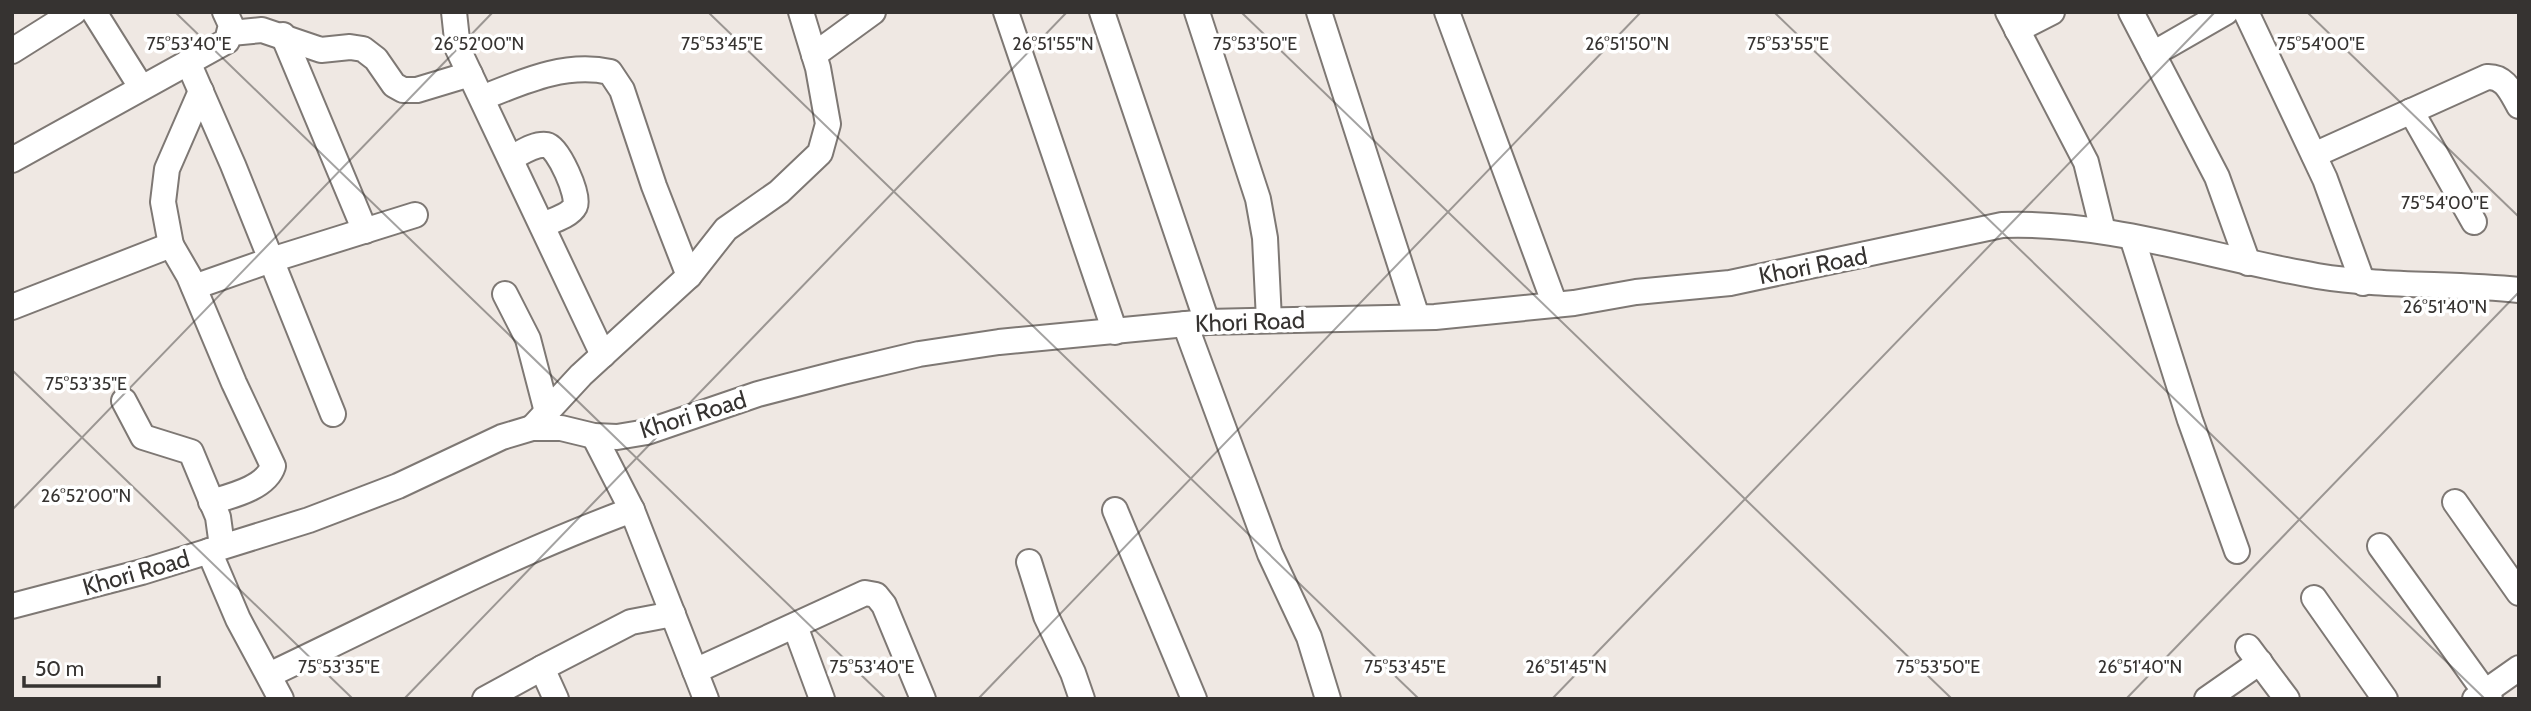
<svg xmlns="http://www.w3.org/2000/svg" width="2531" height="711" font-family="Cabin,sans-serif">
	<rect width="100%" height="100%" fill="#efe8e3"/>
	<g fill="none" stroke-linecap="round" stroke-linejoin="round">
		<defs>
			<g id="minor">
				<polyline points="94,12 141,87"/>
				<polyline points="454,12 458,49 603,355"/>
				<polyline points="1006,12 1115,332"/>
				<polyline points="1102,12 1207,322"/>
				<polyline points="1197,12 1258,199 1265,238 1269,320"/>
				<polyline points="1319,12 1417,317"/>
				<polyline points="1447,12 1555,305"/>
				<polyline points="2008,12 2086,162 2103,231"/>
				<polyline points="2131,12 2217,177 2248,263"/>
				<polyline points="2246,12 2325,179 2363,283"/>
				<polyline points="2017,30 2052,12"/>
				<polyline points="231,33 262,30 321,50 350,47 363,49 376,59 394,85 403,90 417,90 470,74"/>
				<polyline points="283,35 365,231"/>
				<polyline points="12,51 74,12"/>
				<polyline points="2153,54 2226,12"/>
				<polyline points="814,55 873,12"/>
				<polyline points="188,62 233,165 333,414"/>
				<path d="M 482,98 C 522,82 565,62 610,72 L 622,90 L 654,186 L 689,276"/>
				<polyline points="2411,111 2474,222"/>
				<path d="M 2314,155 L 2487,77 C 2505,76 2511,92 2519,106"/>
				<path d="M 511,158 C 521,153 535,143 547,145 C 558,147 580,196 575,206 C 570,216 551,221 542,225"/>
				<polyline points="12,160 227,41 231,25 225,12"/>
				<polyline points="2132,237 2190,420 2237,551"/>
				<polyline points="171,245 163,202 167,169 201,91"/>
				<polyline points="194,287 271,260 415,215"/>
				<polyline points="505,294 528,339 547,412"/>
				<path d="M 12,307 L 171,245 L 189,276 L 234,383 L 273,466 C 266,488 231,496 211,502"/>
				<polyline points="1185,324 1270,554 1309,637 1328,699"/>
				<polyline points="124,401 143,437 191,452 218,517 222,546"/>
				<polyline points="532,428 581,375 689,276 726,229 779,192 820,153 828,124 818,68 801,12"/>
				<polyline points="594,436 632,510 706,699"/>
				<polyline points="2455,502 2519,593"/>
				<polyline points="1115,510 1194,699"/>
				<polyline points="2380,546 2490,699"/>
				<polyline points="209,551 238,619 281,699"/>
				<polyline points="1029,562 1046,616 1073,673 1082,699"/>
				<polyline points="2314,598 2385,699"/>
				<path d="M 12,606 L 142,572 L 309,520 L 398,486 L 502,437 L 532,428 L 561,428 L 594,436 L 617,437 L 647,432 L 758,394 L 843,372 L 919,354 L 999,342 L 1207,322 L 1435,317 L 1574,303 L 1636,292 L 1730,283 L 2002,225 C 2110,221 2212,258 2317,276 C 2384,287 2452,283 2519,290"/>
				<polyline points="795,626 822,699"/>
				<polyline points="2248,647 2287,699"/>
				<polyline points="695,671 865,593 876,595 884,605 923,699"/>
				<path d="M 269,675 C 389,618 507,556 632,510"/>
				<polyline points="485,699 542,668"/>
				<polyline points="556,699 542,668 631,622 673,614"/>
				<polyline points="2207,699 2260,662"/>
				<polyline points="2475,699 2519,668"/>
			</g>
		</defs>
		<use href="#minor" stroke="#7e7874" stroke-width="28"/>
		<use href="#minor" stroke="#fff" stroke-width="24"/>
	</g>
	<path fill="none" stroke="#363331" stroke-width="2" stroke-opacity="0.45" d="M 175,12 L 886,699M 708,12 L 1419,699M 1241,12 L 1952,699M 1774,12 L 2485,699M 2307,12 L 2519,217M 12,370 L 353,699M 12,510 L 493,12M 404,699 L 1067,12M 978,699 L 1641,12M 1552,699 L 2215,12M 2126,699 L 2519,292"/>
	<g text-anchor="middle" stroke-width="7" stroke-linejoin="round" paint-order="stroke">
		<g font-size="24" fill="#363331" stroke="#fff">
			<text transform="translate(1813 266) rotate(-11)" y="8">Khori Road</text>
			<text transform="translate(1250 322) rotate(-2)" y="8">Khori Road</text>
			<text transform="translate(693 415) rotate(-17)" y="8">Khori Road</text>
			<text transform="translate(136 573) rotate(-16)" y="8">Khori Road</text>
		</g>
	</g>
	<g font-size="18" text-anchor="middle" fill="#363331" stroke="#fff" stroke-width="7" stroke-linejoin="round" paint-order="stroke">
		<text x="2321" y="50">75°54'00"E</text>
		<text x="189" y="50">75°53'40"E</text>
		<text x="722" y="50">75°53'45"E</text>
		<text x="1255" y="50">75°53'50"E</text>
		<text x="1788" y="50">75°53'55"E</text>
		<text x="479" y="50">26°52'00"N</text>
		<text x="1053" y="50">26°51'55"N</text>
		<text x="1627" y="50">26°51'50"N</text>
		<text x="2445" y="209">75°54'00"E</text>
		<text x="2445" y="313">26°51'40"N</text>
		<text x="86" y="390">75°53'35"E</text>
		<text x="86" y="502">26°52'00"N</text>
		<text x="1566" y="673">26°51'45"N</text>
		<text x="2140" y="673">26°51'40"N</text>
		<text x="339" y="673">75°53'35"E</text>
		<text x="872" y="673">75°53'40"E</text>
		<text x="1405" y="673">75°53'45"E</text>
		<text x="1938" y="673">75°53'50"E</text>
	</g>
	<rect width="2531" height="711" fill="none" stroke="#363331" stroke-width="28"/>
	<path d="M24 676v10h135v-10" fill="none" stroke="#363331" stroke-width="3.5"/>
	<text x="35" y="676" font-size="21" fill="#363331" stroke="#ffffff" stroke-width="5" paint-order="stroke">50 m</text>
</svg>
